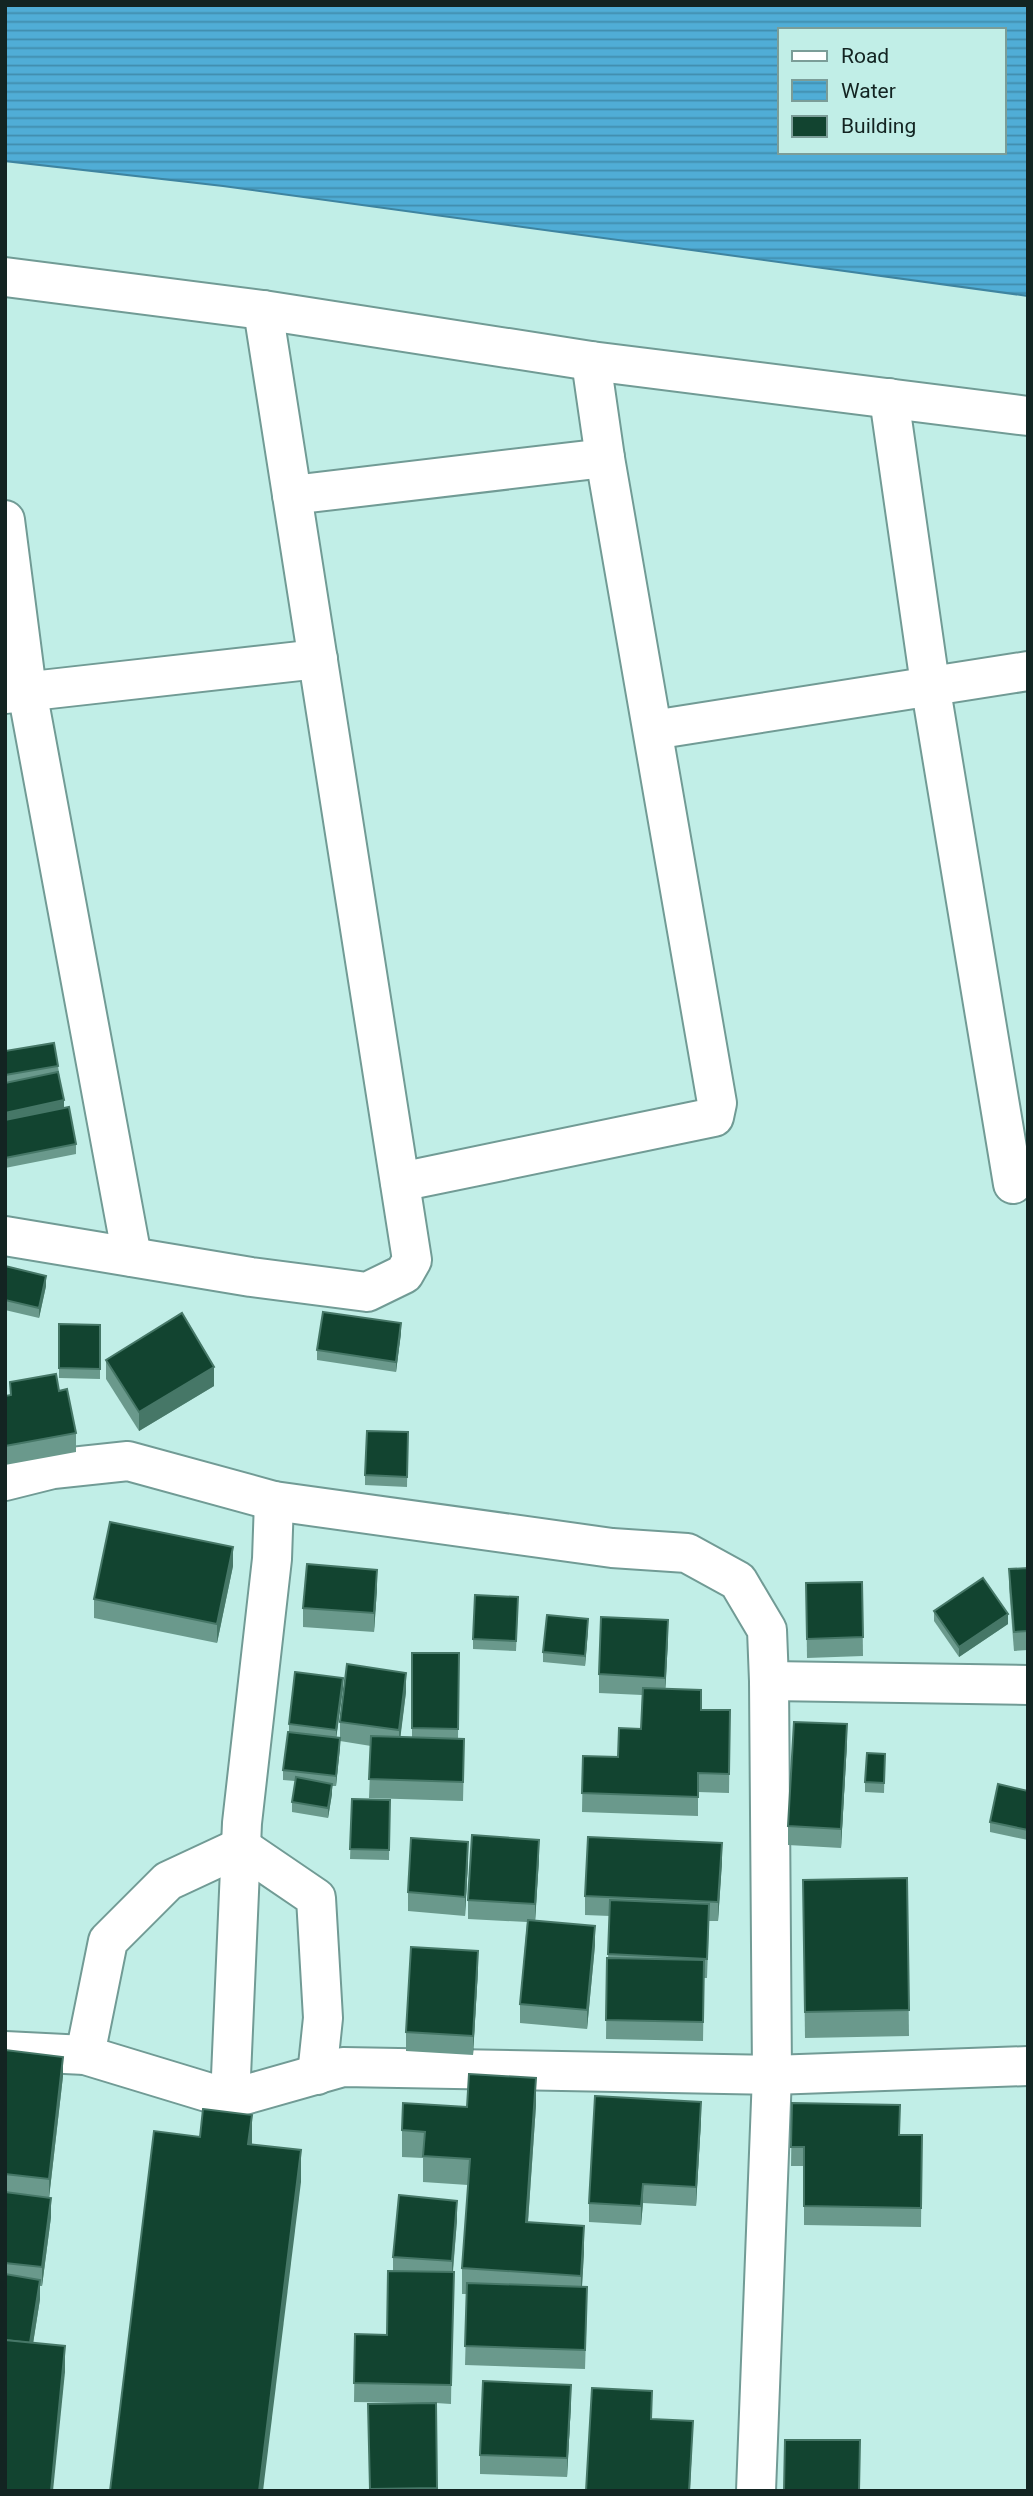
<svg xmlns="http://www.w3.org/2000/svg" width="1033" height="2496" font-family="Roboto,sans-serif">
	<defs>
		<pattern id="water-rules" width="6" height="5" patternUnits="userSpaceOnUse" patternTransform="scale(1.75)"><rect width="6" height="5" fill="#50add6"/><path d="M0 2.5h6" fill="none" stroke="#418dad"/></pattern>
	</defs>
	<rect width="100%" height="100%" fill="#c1eee7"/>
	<path fill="url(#water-rules)" stroke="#3e84a0" stroke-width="2" fill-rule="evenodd" d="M 5,5 L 1028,5 L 1028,296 L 223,186 L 5,161 ZM 779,30 L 1003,30 L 1003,152 L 779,152 Z"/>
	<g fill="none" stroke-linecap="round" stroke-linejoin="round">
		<defs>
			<g id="minor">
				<polyline points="889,398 930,684 1013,1184"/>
				<polyline points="292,495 605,458"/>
				<polyline points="5,520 27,691 132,1257"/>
				<polyline points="5,694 318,659"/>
				<polyline points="653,730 1028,671"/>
				<polyline points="400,1182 714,1117 717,1103 605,458 591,361"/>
				<polyline points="5,1236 251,1277 367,1292 404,1274 412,1260 263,310"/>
				<polyline points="5,1481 53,1469 128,1461 274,1501 612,1548 687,1553 738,1581 767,1630 769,1681 772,2075 756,2491"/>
				<polyline points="769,1681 1028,1685"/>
				<polyline points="5,2051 85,2055 230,2099 343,2067 772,2075 1028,2066"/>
				<polyline points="85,2055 108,1941 168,1881 241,1847 316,1898 323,2018 317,2075"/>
				<polyline points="230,2099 242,1823 272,1559 274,1501"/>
			</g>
			<polyline id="tertiary" points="5,277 263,310 591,361 1028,416"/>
		</defs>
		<use href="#minor" stroke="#719b95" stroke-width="42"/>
		<use href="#tertiary" stroke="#719b95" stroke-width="42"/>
		<use href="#minor" stroke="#fff" stroke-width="38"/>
		<use href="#tertiary" stroke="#fff" stroke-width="38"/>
	</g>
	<g fill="#6a998c">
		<polygon points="5,1051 58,1066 64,1108 76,1144 76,1154 5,1168"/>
		<polygon points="5,1266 46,1286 39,1318 5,1310"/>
		<polygon points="59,1324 100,1325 100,1379 59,1378"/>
		<polygon points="401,1333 396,1372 317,1360 317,1350"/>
		<polygon points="106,1360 214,1386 139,1431 106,1379"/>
		<polygon points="10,1382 59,1391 76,1433 76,1452 5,1465 5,1396 10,1395"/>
		<polygon points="408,1432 407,1487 365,1485 365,1475"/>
		<polygon points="233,1566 217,1643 94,1618 94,1599"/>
		<polygon points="1028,1568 1028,1650 1014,1651 1009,1588 1009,1569"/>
		<polygon points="862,1582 863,1656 807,1658 806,1583"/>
		<polygon points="377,1589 374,1632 303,1627 303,1608"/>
		<polygon points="518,1607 516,1651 473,1649 473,1639"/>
		<polygon points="934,1611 1008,1624 959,1657 934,1621"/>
		<polygon points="588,1629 585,1666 543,1662 543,1652"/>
		<polygon points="668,1639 665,1689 701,1710 730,1710 729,1793 698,1792 698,1816 582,1812 583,1756 618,1757 641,1729 642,1695 599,1693 599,1674"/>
		<polygon points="412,1653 459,1653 458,1739 464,1758 463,1801 369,1798 371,1746 340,1741 336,1786 332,1786 332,1794 328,1818 292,1812 292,1802 295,1781 283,1780 283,1770 289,1732 289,1724 343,1688 336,1738 340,1738 340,1722 406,1692 400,1737 412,1737"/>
		<polygon points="847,1743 841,1848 788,1845 788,1826"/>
		<polygon points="885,1754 884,1793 865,1792 865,1782"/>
		<polygon points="1028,1791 1028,1840 990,1832 990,1822"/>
		<polygon points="352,1799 390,1800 389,1860 350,1859"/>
		<polygon points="539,1859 535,1921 595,1945 587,2029 520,2023 520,2004 527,1922 468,1919 468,1900"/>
		<polygon points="468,1861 465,1916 408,1911 408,1892"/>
		<polygon points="722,1862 718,1921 709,1921 707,1978 704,1978 703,2041 606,2039 607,1958 608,1958 610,1916 585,1915 585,1896"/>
		<polygon points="907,1878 909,2036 805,2038 803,1880"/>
		<polygon points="478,1970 473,2055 406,2051 406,2032"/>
		<polygon points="5,2050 63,2076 49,2198 51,2217 42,2286 40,2286 40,2299 33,2343 65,2372 5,2491"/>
		<polygon points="792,2103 900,2135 922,2135 921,2227 804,2225 804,2166 791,2166"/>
		<polygon points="536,2105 528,2223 584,2252 582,2287 587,2306 585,2369 465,2365 467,2294 462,2294 462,2268 468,2185 423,2182 423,2158 402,2157 402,2130 467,2107"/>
		<polygon points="701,2121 696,2206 643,2203 641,2225 589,2222 589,2203"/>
		<polygon points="457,2220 453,2272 451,2404 436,2403 437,2491 370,2491 368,2404 419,2403 354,2402 355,2334 387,2335 393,2271 393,2257"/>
		<polygon points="571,2404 567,2477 480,2474 480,2455"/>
	</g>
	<g fill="#467767">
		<polygon points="64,1100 64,1110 5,1123 5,1113"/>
		<polygon points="46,1276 46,1286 39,1318 39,1308"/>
		<polygon points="401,1323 401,1333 396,1372 396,1362"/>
		<polygon points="214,1367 214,1386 139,1431 139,1412"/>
		<polygon points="233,1547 233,1566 217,1643 217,1624"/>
		<polygon points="377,1570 377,1589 374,1632 374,1613"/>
		<polygon points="1008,1614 1008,1624 959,1657 959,1647"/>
		<polygon points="588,1619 588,1629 585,1666 585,1656"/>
		<polygon points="668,1620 668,1639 665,1697 665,1678"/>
		<polygon points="406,1673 406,1692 399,1749 399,1730"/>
		<polygon points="343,1678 343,1688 336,1740 336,1730"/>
		<polygon points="847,1724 847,1743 841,1848 841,1829"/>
		<polygon points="340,1738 340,1748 336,1786 336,1776"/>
		<polygon points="332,1784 332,1794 328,1818 328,1808"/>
		<polygon points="539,1840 539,1859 535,1923 535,1904"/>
		<polygon points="468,1842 468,1861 465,1916 465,1897"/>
		<polygon points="722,1843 722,1862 718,1921 718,1902"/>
		<polygon points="595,1926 595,1945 587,2029 587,2010"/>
		<polygon points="478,1951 478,1970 473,2055 473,2036"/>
		<polygon points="63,2057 63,2076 49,2198 49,2179"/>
		<polygon points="536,2078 536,2105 526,2249 526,2222"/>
		<polygon points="701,2102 701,2121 696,2206 696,2187"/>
		<polygon points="252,2115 252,2146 248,2144"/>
		<polygon points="301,2150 301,2182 263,2491 259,2491"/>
		<polygon points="643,2184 643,2203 641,2225 641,2206"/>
		<polygon points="51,2198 51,2217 42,2286 42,2267"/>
		<polygon points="457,2201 457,2220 452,2280 452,2261"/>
		<polygon points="584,2226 584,2252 581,2302 581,2276"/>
		<polygon points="40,2280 40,2299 30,2363 30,2344"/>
		<polygon points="65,2346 65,2372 53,2491 51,2491"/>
		<polygon points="571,2385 571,2404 567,2477 567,2458"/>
		<polygon points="693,2421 690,2491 689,2491"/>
	</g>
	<g fill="#124430" stroke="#467767" stroke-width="2">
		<polygon points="54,1043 58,1066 5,1075 5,1051"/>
		<polygon points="58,1072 64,1100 5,1113 5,1083"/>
		<polygon points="69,1107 76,1144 5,1158 5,1120"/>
		<polygon points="5,1266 46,1276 39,1308 5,1300"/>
		<polygon points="323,1312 401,1323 396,1362 317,1350"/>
		<polygon points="182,1313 214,1367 139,1412 106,1360"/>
		<polygon points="59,1324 100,1325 100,1369 59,1368"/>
		<polygon points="56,1374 59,1391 67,1389 76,1433 5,1446 5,1396 11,1395 10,1382"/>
		<polygon points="367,1431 408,1432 407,1477 365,1475"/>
		<polygon points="110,1522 233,1547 217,1624 94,1599"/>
		<polygon points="307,1564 377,1570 374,1613 303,1608"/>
		<polygon points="1028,1568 1028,1631 1014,1632 1009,1569"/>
		<polygon points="983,1578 1008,1614 959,1647 934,1611"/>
		<polygon points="862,1582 863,1637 807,1639 806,1583"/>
		<polygon points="475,1595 518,1597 516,1641 473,1639"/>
		<polygon points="547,1615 588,1619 585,1656 543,1652"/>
		<polygon points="601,1617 668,1620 665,1678 599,1674"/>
		<polygon points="412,1653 459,1653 458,1729 412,1728"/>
		<polygon points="347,1664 406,1673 399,1730 340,1722"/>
		<polygon points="295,1672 343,1678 336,1730 289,1724"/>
		<polygon points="643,1688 701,1690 701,1710 730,1710 729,1774 698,1773 698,1797 582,1793 583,1756 618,1757 619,1728 641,1729"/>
		<polygon points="794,1722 847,1724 841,1829 788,1826"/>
		<polygon points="288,1732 340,1738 336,1776 283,1770"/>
		<polygon points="371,1736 464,1739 463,1782 369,1779"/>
		<polygon points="867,1753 885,1754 884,1783 865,1782"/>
		<polygon points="296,1777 332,1784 328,1808 292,1802"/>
		<polygon points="998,1784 1028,1791 1028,1830 990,1822"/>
		<polygon points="352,1799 390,1800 389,1850 350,1849"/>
		<polygon points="472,1835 539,1840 535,1904 468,1900"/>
		<polygon points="588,1837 722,1843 718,1902 585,1896"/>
		<polygon points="411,1838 468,1842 465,1897 408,1892"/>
		<polygon points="907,1878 909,2010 805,2012 803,1880"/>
		<polygon points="610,1900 709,1904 707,1959 608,1954"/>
		<polygon points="528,1920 595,1926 587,2010 520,2004"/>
		<polygon points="411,1947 478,1951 473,2036 406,2032"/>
		<polygon points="607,1958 704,1960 703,2022 606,2020"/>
		<polygon points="5,2050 63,2057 49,2179 5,2174"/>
		<polygon points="469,2074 536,2078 526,2222 584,2226 581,2276 462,2268 470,2159 423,2156 425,2132 402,2130 403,2103 467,2107"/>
		<polygon points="595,2096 701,2102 696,2187 643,2184 641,2206 589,2203"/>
		<polygon points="792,2103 900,2105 899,2135 922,2135 921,2208 804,2206 804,2147 791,2147"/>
		<polygon points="203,2109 252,2115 248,2144 301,2150 259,2491 110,2491 154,2131 200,2137"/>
		<polygon points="5,2192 51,2198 42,2267 5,2263"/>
		<polygon points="399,2195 457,2201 452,2261 393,2257"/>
		<polygon points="388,2271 454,2272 451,2385 354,2383 355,2334 387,2335"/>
		<polygon points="5,2274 40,2280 30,2343 5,2340"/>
		<polygon points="467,2283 587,2287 585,2350 465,2346"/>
		<polygon points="5,2340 65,2346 51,2491 5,2491"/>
		<polygon points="483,2381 571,2385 567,2458 480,2455"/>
		<polygon points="592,2388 652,2391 651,2419 693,2421 689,2491 586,2491"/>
		<polygon points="436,2403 437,2488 370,2489 368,2404"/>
		<polygon points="785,2440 860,2440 859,2491 784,2491"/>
	</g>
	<rect width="1033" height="2496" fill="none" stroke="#132422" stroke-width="14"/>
	<rect x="778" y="28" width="228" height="126" fill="#c1eee7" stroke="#7b9d98" stroke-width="2"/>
	<rect x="792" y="51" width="35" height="10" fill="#ffffff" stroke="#7b9d98" stroke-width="2"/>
	<text x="841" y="63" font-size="21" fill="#132422">Road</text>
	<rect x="792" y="80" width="35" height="21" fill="url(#water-rules)" stroke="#7b9d98" stroke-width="2"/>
	<text x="841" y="98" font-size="21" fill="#132422">Water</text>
	<rect x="792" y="116" width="35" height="21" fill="#124430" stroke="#7b9d98" stroke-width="2"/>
	<text x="841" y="133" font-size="21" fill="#132422">Building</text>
</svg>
